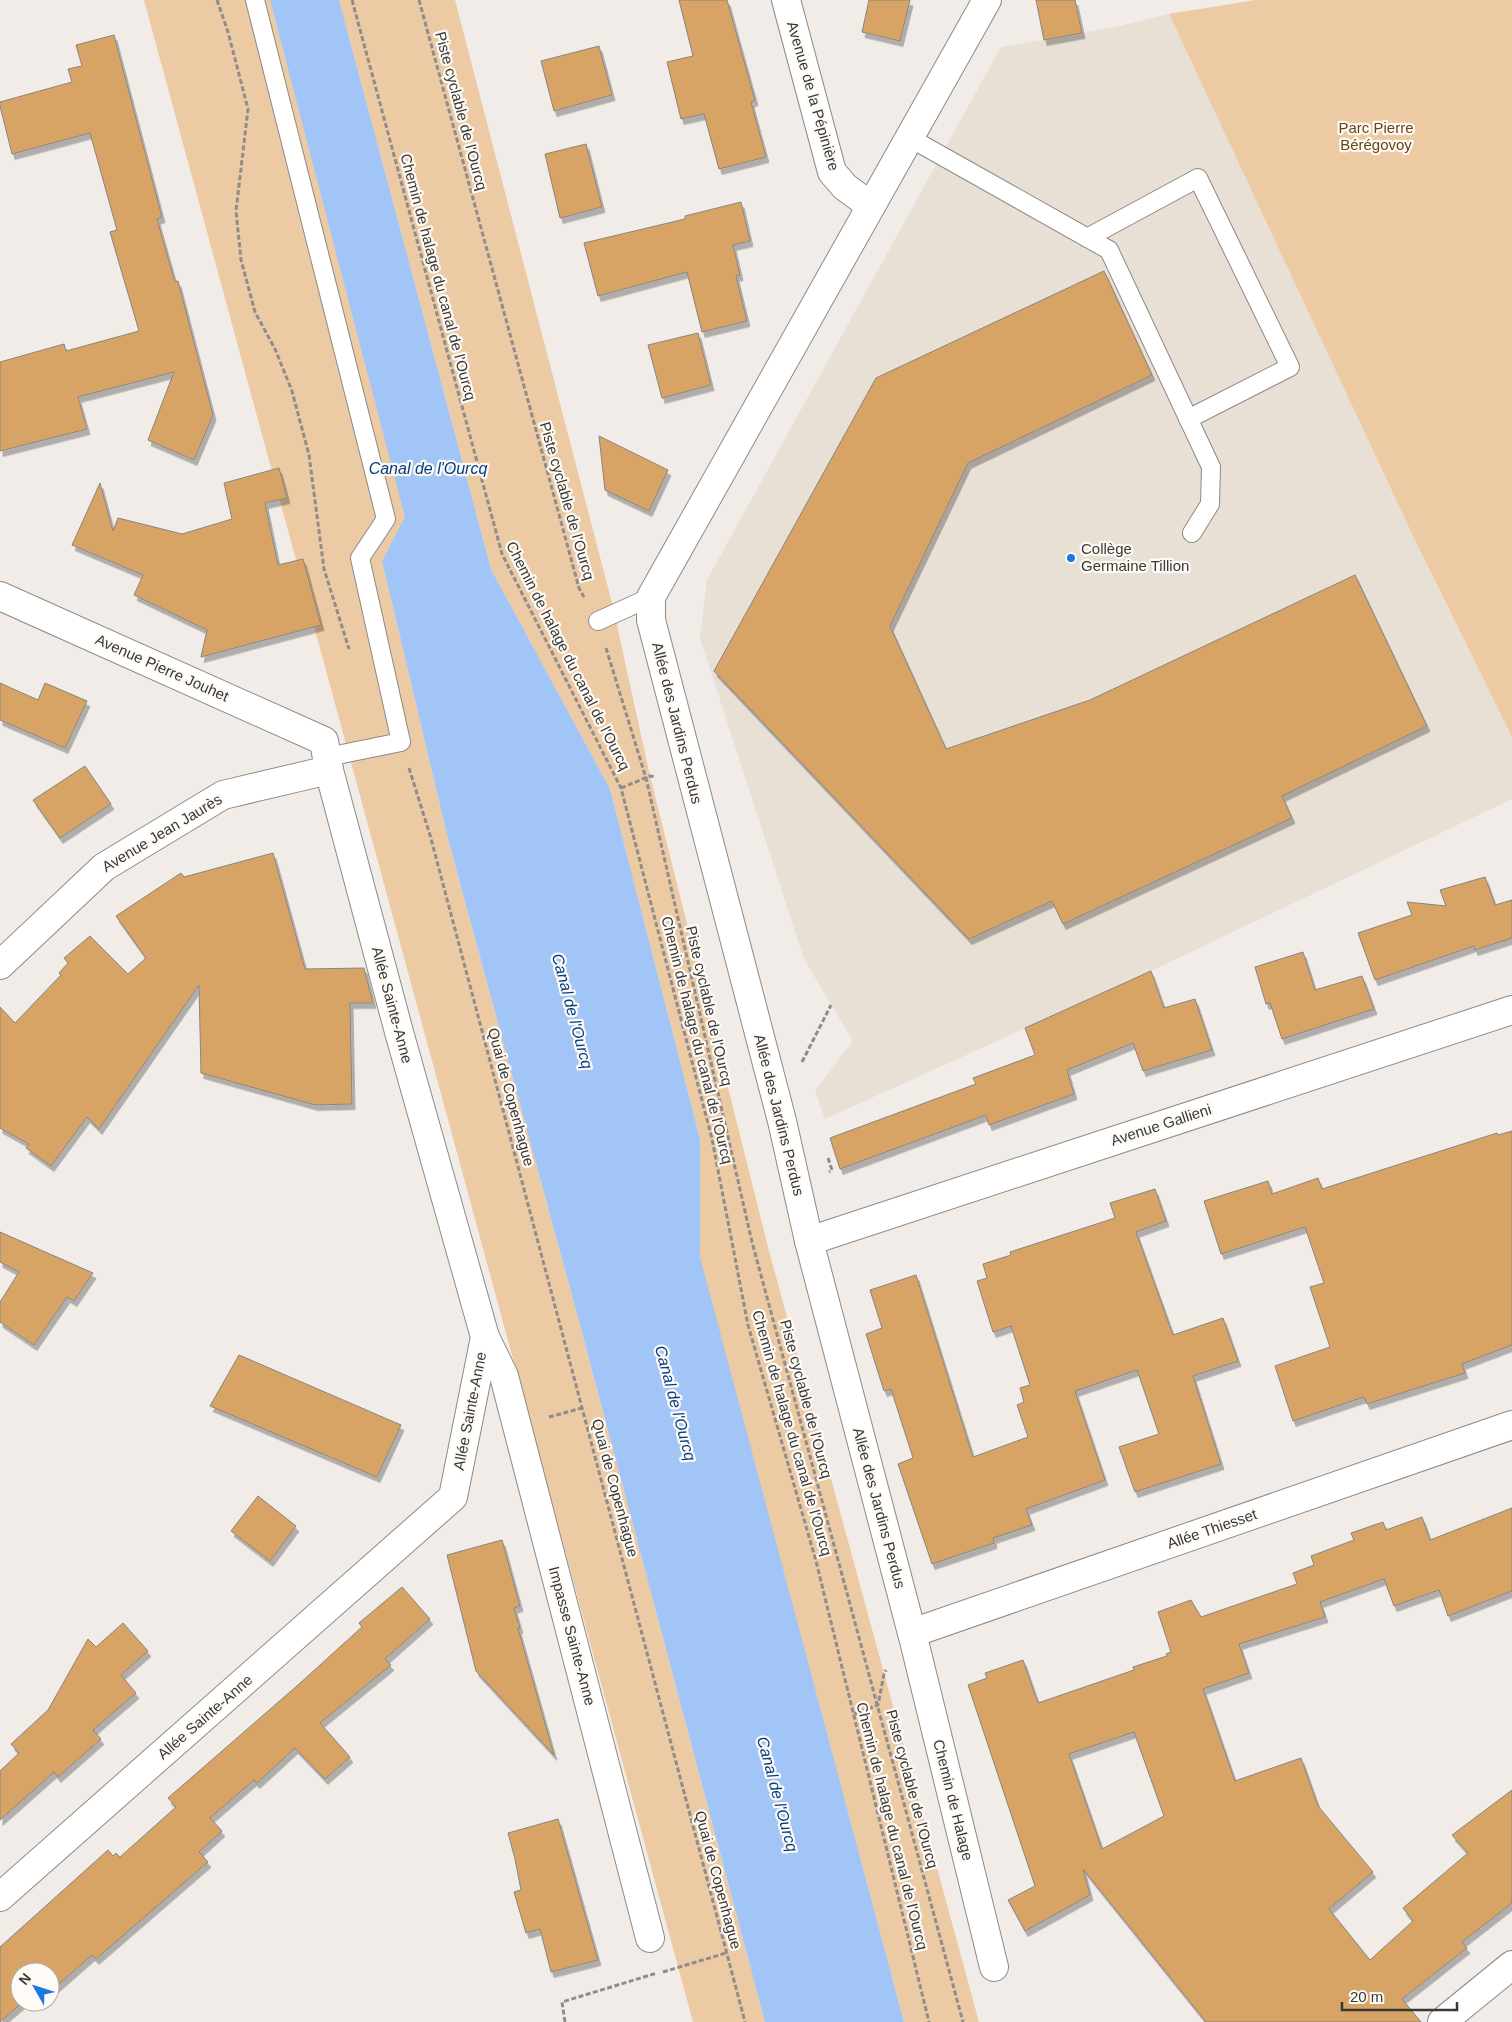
<svg xmlns="http://www.w3.org/2000/svg" width="1512" height="2022" font-family="Arial,sans-serif">
	<defs>
		<filter id="shadow"><feDropShadow dx="3" dy="5.5" stdDeviation="0" flood-color="#0004"/></filter>
	</defs>
	<rect width="100%" height="100%" fill="#f1ece8"/>
	<polygon fill="#e8dfd5" points="1169,14 1413,536 1512,737 1512,799 1151,971 825,1119 815,1091 853,1041 804,959 700,638 707,580 1001,47 1115,27"/>
	<g fill="#eccaa4">
		<polygon points="144,0 270,0 406,517 382,561 448,839 580,1325 765,2022 693,2022"/>
		<polygon points="339,0 455,0 613,607 650,776 769,1251 979,2022 904,2022 699,1256 700,1139 610,789 491,569"/>
		<polygon points="1255,0 1512,0 1512,737 1413,536 1169,14"/>
	</g>
	<polygon fill="#a1c5f6" points="270,0 339,0 491,569 610,789 700,1139 700,1257 904,2022 765,2022 580,1325 448,839 382,561 405,517"/>
	<g fill="#d7a466" stroke="#888480" fill-rule="evenodd" filter="url(#shadow)">
		<polygon points="679,0 727,0 755,100 751,102 766,157 719,169 704,114 681,119 667,62 693,56"/>
		<polygon points="869,0 910,0 900,41 862,32"/>
		<polygon points="1036,0 1075,0 1082,33 1044,40"/>
		<polygon points="114,35 162,217 157,219 175,282 178,281 213,415 194,460 148,440 174,372 78,397 87,429 0,451 0,362 64,344 66,351 139,331 110,232 117,230 90,133 12,154 0,106 0,102 72,82 68,69 82,66 76,45"/>
		<polygon points="599,46 612,95 554,111 541,61"/>
		<polygon points="586,144 602,207 560,218 545,154"/>
		<polygon points="741,202 750,241 733,245 740,275 736,276 747,321 702,332 687,272 598,296 584,243 685,219 685,216"/>
		<polygon points="1104,271 1152,375 968,463 890,626 946,749 1090,700 1355,575 1427,726 1282,796 1292,818 1063,924 1052,901 969,939 714,671 876,378"/>
		<polygon points="698,333 711,385 662,398 648,345"/>
		<polygon points="599,436 668,470 649,511 605,490"/>
		<polygon points="279,468 287,498 265,503 278,565 303,559 321,625 201,657 207,630 134,595 143,575 72,545 100,483 113,531 118,518 182,534 232,519 224,483"/>
		<polygon points="0,683 38,700 45,683 87,701 65,748 0,720"/>
		<polygon points="85,766 111,804 60,838 33,800"/>
		<polygon points="273,853 305,969 364,968 373,1003 350,1003 352,1104 315,1105 201,1073 199,985 99,1129 87,1117 51,1166 26,1148 29,1144 0,1128 0,1007 15,1023 61,975 59,973 68,963 64,958 90,936 128,974 146,958 116,916 181,873 184,877"/>
		<polygon points="1485,877 1495,905 1512,900 1512,938 1475,950 1474,946 1375,980 1358,933 1412,915 1407,902 1446,906 1440,890"/>
		<polygon points="1303,952 1315,990 1362,976 1374,1009 1282,1039 1270,1003 1266,1004 1255,967"/>
		<polygon points="1151,971 1164,1008 1195,999 1212,1050 1143,1071 1133,1043 1067,1070 1074,1094 989,1125 986,1115 840,1169 830,1138 976,1084 973,1078 1035,1055 1025,1028"/>
		<polygon points="1512,1131 1512,1345 1462,1364 1465,1373 1367,1404 1364,1397 1293,1421 1275,1366 1330,1347 1310,1287 1324,1283 1305,1227 1221,1254 1204,1201 1268,1181 1272,1194 1318,1178 1322,1189 1497,1133 1498,1135"/>
		<polygon points="1155,1189 1166,1221 1136,1232 1173,1335 1223,1318 1238,1361 1193,1376 1221,1464 1135,1492 1119,1447 1159,1434 1137,1370 1075,1391 1105,1480 1026,1509 1032,1525 993,1538 994,1543 932,1564 898,1464 913,1458 891,1389 884,1391 866,1334 882,1328 870,1290 916,1275 973,1457 1028,1437 1017,1405 1024,1402 1020,1388 1030,1385 1011,1326 993,1332 977,1281 987,1278 983,1264 1011,1255 1010,1252 1115,1218 1110,1203"/>
		<polygon points="0,1232 93,1273 74,1301 67,1297 34,1345 0,1322 0,1302 19,1272 0,1262"/>
		<polygon points="239,1355 401,1425 377,1477 210,1406"/>
		<polygon points="258,1496 296,1526 270,1561 231,1531"/>
		<path d="M 1512,1508 L 1512,1591 L 1448,1616 L 1439,1590 L 1394,1606 L 1384,1579 L 1320,1602 L 1325,1617 L 1239,1644 L 1249,1673 L 1203,1689 L 1235,1781 L 1301,1758 L 1318,1806 L 1373,1872 L 1329,1909 L 1370,1960 L 1413,1921 L 1403,1908 L 1468,1853 L 1452,1835 L 1512,1790 L 1512,1903 L 1462,1942 L 1467,1948 L 1402,1999 L 1421,2022 L 1206,2022 L 1083,1869 L 1090,1895 L 1025,1931 L 1008,1900 L 1035,1886 L 968,1685 L 987,1678 L 985,1673 L 1023,1660 L 1038,1703 L 1134,1670 L 1133,1667 L 1167,1656 L 1166,1654 L 1171,1652 L 1158,1612 L 1191,1600 L 1201,1617 L 1297,1584 L 1293,1573 L 1314,1565 L 1311,1556 L 1354,1540 L 1351,1533 L 1383,1522 L 1386,1530 L 1422,1517 L 1430,1540 ZM 1134,1732 L 1164,1816 L 1102,1849 L 1069,1754 Z"/>
		<polygon points="502,1540 520,1606 514,1608 520,1628 518,1628 554,1755 476,1671 447,1555"/>
		<polygon points="402,1587 430,1619 385,1659 391,1665 320,1723 350,1757 325,1779 295,1748 257,1783 254,1780 210,1818 222,1831 199,1852 208,1862 96,1959 92,1955 50,1992 50,1972 20,1972 20,2002 23,2002 0,2022 0,1947 108,1850 113,1856 116,1853 120,1857 176,1807 168,1798 298,1685 362,1627 359,1623"/>
		<polygon points="123,1623 148,1651 121,1675 136,1693 93,1730 101,1739 58,1777 54,1772 0,1820 0,1771 19,1753 11,1744 48,1710 88,1639 96,1647"/>
		<polygon points="558,1819 598,1960 551,1972 540,1929 526,1933 514,1892 521,1890 515,1859 508,1833"/>
	</g>
	<g fill="none" stroke-linecap="round" stroke-linejoin="round">
		<defs>
			<g id="lane">
				<polyline points="255,0 386,519 360,558 401,742 327,757"/>
				<polyline points="910,138 1109,250 1211,467 1210,504 1192,533"/>
				<polyline points="1087,238 1198,178 1290,367 1188,419"/>
				<polyline points="598,621 651,597"/>
			</g>
			<g id="street">
				<polyline points="786,0 832,172 845,187 871,206"/>
				<polyline points="987,0 651,597 651,620 782,1121 809,1241 914,1641 994,1967"/>
				<polyline points="0,596 324,741 329,770 399,1032 485,1337 453,1497 0,1897"/>
				<polyline points="0,965 104,867 223,795 329,770"/>
				<polyline points="809,1241 1512,1010"/>
				<polyline points="485,1337 504,1376 650,1938"/>
				<polyline points="912,1633 1512,1425"/>
				<polyline points="1442,2022 1512,1965"/>
			</g>
		</defs>
		<use href="#lane" stroke="#8d8a85" stroke-width="20"/>
		<use href="#street" stroke="#8d8a85" stroke-width="30"/>
		<g stroke="#8f8c8a" stroke-width="3" stroke-dasharray="5 2.5" stroke-linecap="butt">
			<polyline points="217,0 228,32 248,109 236,211 241,260 255,312 275,349 292,391 309,455 324,569 349,649"/>
			<polyline points="352,0 502,554 621,788 712,1139 748,1325 816,1561 929,2022"/>
			<polyline points="419,0 579,588 584,597"/>
			<polyline points="606,648 646,778 752,1242 963,2022"/>
			<polyline points="409,768 430,835 745,2022"/>
			<polyline points="621,788 650,776 656,777"/>
			<polyline points="802,1062 831,1005"/>
			<polyline points="828,1158 832,1170 829,1172"/>
			<polyline points="549,1417 582,1408"/>
			<polyline points="854,1714 878,1705 884,1674 886,1670"/>
			<polyline points="663,1972 726,1953"/>
			<polyline points="565,2022 562,2002 657,1973"/>
		</g>
		<use href="#lane" stroke="#fff" stroke-width="18"/>
		<use href="#street" stroke="#fff" stroke-width="28"/>
	</g>
	<circle fill="#1a78e1" stroke="#fefaf5" stroke-width="2" cx="1071" cy="558" r="5"/>
	<g text-anchor="middle" stroke-width="4.5" stroke-linejoin="round" paint-order="stroke">
		<g font-size="15" fill="#393836" stroke="#fefaf5">
			<text transform="translate(813 96) rotate(74)" y="5">Avenue de la Pépinière</text>
			<text transform="translate(461 111) rotate(75)" y="5">Piste cyclable de l'Ourcq</text>
			<text transform="translate(438 277) rotate(75)" y="5">Chemin de halage du canal de l'Ourcq</text>
			<text transform="translate(567 501) rotate(74)" y="5">Piste cyclable de l'Ourcq</text>
			<text transform="translate(568 656) rotate(63)" y="5">Chemin de halage du canal de l'Ourcq</text>
			<text transform="translate(162 668) rotate(24)" y="5">Avenue Pierre Jouhet</text>
			<text transform="translate(677 723) rotate(76)" y="5">Allée des Jardins Perdus</text>
			<text transform="translate(162 833) rotate(-31)" y="5">Avenue Jean Jaurès</text>
			<text transform="translate(392 1005) rotate(75)" y="5">Allée Sainte-Anne</text>
			<text transform="translate(709 1006) rotate(77)" y="5">Piste cyclable de l'Ourcq</text>
			<text transform="translate(697 1040) rotate(76)" y="5">Chemin de halage du canal de l'Ourcq</text>
			<text transform="translate(511 1097) rotate(75)" y="5">Quai de Copenhague</text>
			<text transform="translate(779 1115) rotate(76)" y="5">Allée des Jardins Perdus</text>
			<text transform="translate(1161 1125) rotate(-18)" y="5">Avenue Gallieni</text>
			<text transform="translate(806 1399) rotate(75)" y="5">Piste cyclable de l'Ourcq</text>
			<text transform="translate(470 1411) rotate(-79)" y="5">Allée Sainte-Anne</text>
			<text transform="translate(792 1433) rotate(74)" y="5">Chemin de halage du canal de l'Ourcq</text>
			<text transform="translate(615 1488) rotate(75)" y="5">Quai de Copenhague</text>
			<text transform="translate(879 1508) rotate(75)" y="5">Allée des Jardins Perdus</text>
			<text transform="translate(1212 1529) rotate(-19)" y="5">Allée Thiesset</text>
			<text transform="translate(572 1636) rotate(75)" y="5">Impasse Sainte-Anne</text>
			<text transform="translate(205 1717) rotate(-41)" y="5">Allée Sainte-Anne</text>
			<text transform="translate(912 1789) rotate(75)" y="5">Piste cyclable de l'Ourcq</text>
			<text transform="translate(953 1800) rotate(76)" y="5">Chemin de Halage</text>
			<text transform="translate(892 1826) rotate(76)" y="5">Chemin de halage du canal de l'Ourcq</text>
			<text transform="translate(718 1880) rotate(75)" y="5">Quai de Copenhague</text>
		</g>
		<g font-size="15" fill="#684517" stroke="#fefaf5">
			<text x="1376" y="133">Parc Pierre<tspan x="1376" dy="17">Bérégovoy</tspan></text>
		</g>
		<g font-size="15" fill="#393836" stroke="#fefaf5" text-anchor="start">
			<text x="1081" y="554">Collège<tspan x="1081" dy="17">Germaine Tillion</tspan></text>
		</g>
		<g font-size="16" font-style="italic" fill="#003f83" stroke="#fefaf5">
			<text x="428" y="474">Canal de l'Ourcq</text>
			<text transform="translate(573 1011) rotate(75)" y="6">Canal de l'Ourcq</text>
			<text transform="translate(676 1403) rotate(75)" y="6">Canal de l'Ourcq</text>
			<text transform="translate(778 1794) rotate(75)" y="6">Canal de l'Ourcq</text>
		</g>
	</g>
	<g transform="translate(35 1987) rotate(309)"><circle r="24" fill="#fefaf5" stroke="#afaca9"/>
	<path d="M0-4L9 19L0 12L-9 19Z" fill="#1a78e1"/>
	<text y="-8" font-size="14" font-weight="bold" text-anchor="middle" fill="#393836">N</text>
	</g>
	<path d="M1342 2002v8h115v-8" fill="none" stroke="#393836" stroke-width="2.5"/>
	<text x="1350" y="2002" font-size="15" fill="#393836" stroke="#fefaf5" stroke-width="4" paint-order="stroke">20 m</text>
</svg>
